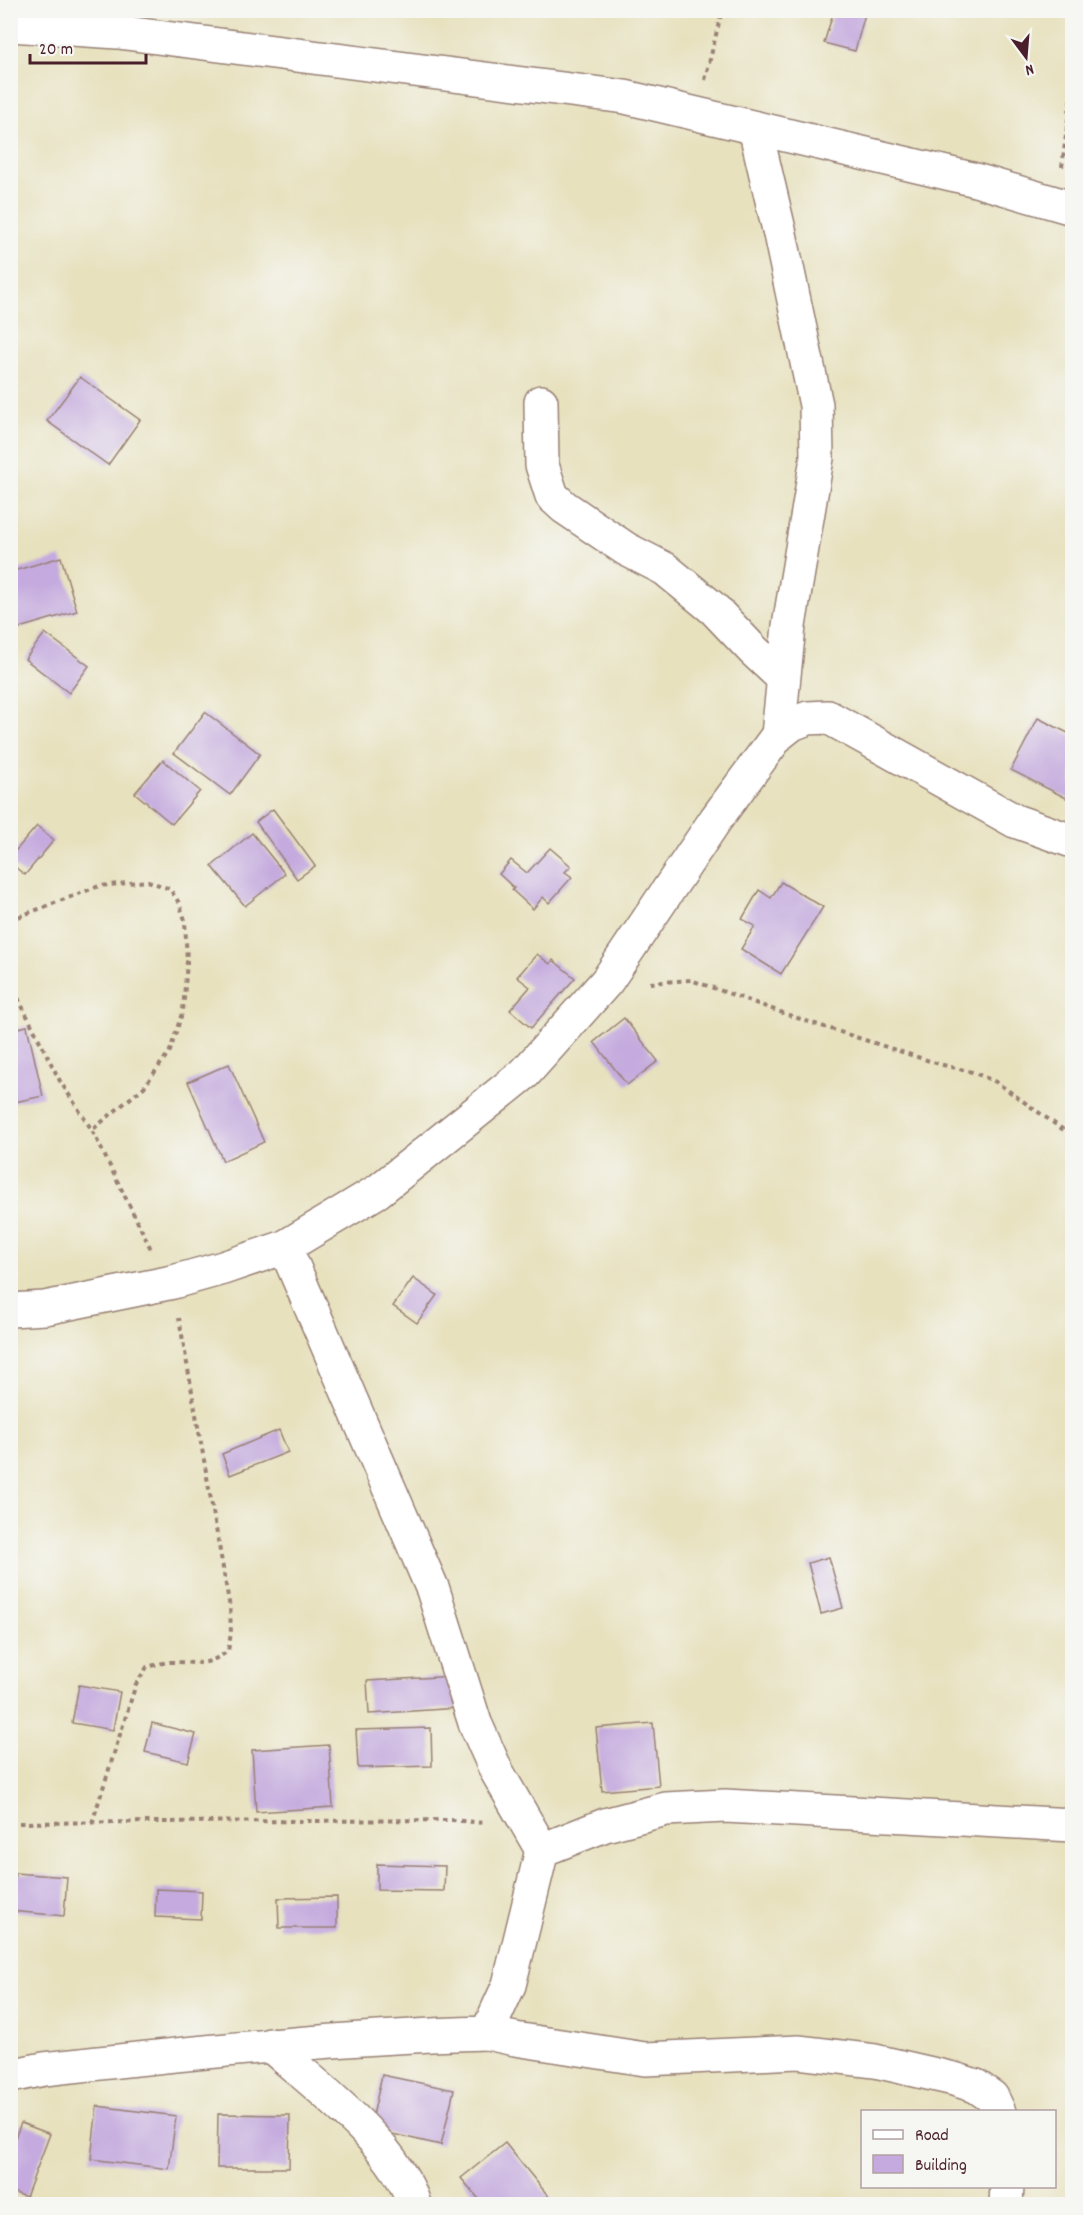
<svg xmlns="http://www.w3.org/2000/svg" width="1083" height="2215" font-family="Dekko,sans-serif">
	<rect width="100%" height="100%" fill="#f6f6f2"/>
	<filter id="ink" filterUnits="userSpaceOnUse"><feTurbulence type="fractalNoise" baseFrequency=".0167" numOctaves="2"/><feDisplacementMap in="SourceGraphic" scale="12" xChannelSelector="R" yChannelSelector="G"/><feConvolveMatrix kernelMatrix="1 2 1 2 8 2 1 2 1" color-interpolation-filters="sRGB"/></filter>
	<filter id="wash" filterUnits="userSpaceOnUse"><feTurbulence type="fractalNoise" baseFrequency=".008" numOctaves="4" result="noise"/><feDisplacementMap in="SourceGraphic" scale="24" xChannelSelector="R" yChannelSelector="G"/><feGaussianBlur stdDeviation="1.35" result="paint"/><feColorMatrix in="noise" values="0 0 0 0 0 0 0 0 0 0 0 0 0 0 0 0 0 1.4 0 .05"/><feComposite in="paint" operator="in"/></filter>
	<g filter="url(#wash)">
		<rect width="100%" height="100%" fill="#e7e1be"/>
		<g id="blocks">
			<g fill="#c4aade">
				<polygon points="834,10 866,10 855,51 824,43"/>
				<polygon points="80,377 140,420 108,465 47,421"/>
				<polygon points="61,557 77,611 19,628 10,599 10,572"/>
				<polygon points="45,633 89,666 69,693 25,659"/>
				<polygon points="205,712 260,754 230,795 174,753"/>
				<polygon points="1038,718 1072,735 1072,801 1011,770"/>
				<polygon points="163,760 200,791 172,824 135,793"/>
				<polygon points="273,809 315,866 297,879 256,822"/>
				<polygon points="37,826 54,840 25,875 10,863 10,857"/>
				<polygon points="252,833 285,874 245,906 212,866"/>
				<polygon points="550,848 571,866 565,872 572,877 549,903 543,897 533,909 512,890 514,888 499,874 511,860 527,873"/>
				<polygon points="781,882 823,907 781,974 741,949 755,926 742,919 759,890 771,898"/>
				<polygon points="537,954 550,964 553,960 575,978 531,1028 510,1010 530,987 517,977"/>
				<polygon points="624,1018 658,1061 627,1085 594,1042"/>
				<polygon points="27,1026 43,1096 10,1103 10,1030"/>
				<polygon points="229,1064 264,1142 223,1161 188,1082"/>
				<polygon points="413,1278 437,1295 417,1323 393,1306"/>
				<polygon points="279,1430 288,1452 230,1475 222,1454"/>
				<polygon points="829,1557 843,1608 821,1614 808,1563"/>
				<polygon points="456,1676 458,1708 369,1714 367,1681"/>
				<polygon points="79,1685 120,1692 113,1730 72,1723"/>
				<polygon points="152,1723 196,1734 188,1762 145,1752"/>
				<polygon points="653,1723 659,1786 602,1791 596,1728"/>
				<polygon points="431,1728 432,1766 358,1768 356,1730"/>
				<polygon points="329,1745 333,1807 256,1812 252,1750"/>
				<polygon points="377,1864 445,1866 444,1891 377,1890"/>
				<polygon points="15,1873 67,1877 64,1916 11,1911"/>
				<polygon points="156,1889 202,1891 201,1919 155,1917"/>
				<polygon points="337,1897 337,1928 279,1928 278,1898"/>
				<polygon points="382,2075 454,2090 441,2145 370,2129"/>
				<polygon points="97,2106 176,2116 169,2169 91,2159"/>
				<polygon points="218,2114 290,2115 289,2168 217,2168"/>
				<polygon points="21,2123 50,2134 26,2197 10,2191 10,2150"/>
				<polygon points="505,2143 554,2203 552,2204 483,2204 461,2178"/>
			</g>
		</g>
	</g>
	<g filter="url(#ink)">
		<use href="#blocks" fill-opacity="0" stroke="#988074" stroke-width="1.5"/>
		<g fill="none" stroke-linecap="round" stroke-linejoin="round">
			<defs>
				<g id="minor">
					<polyline points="10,25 118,32 625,97 972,179 1072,208"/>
					<polyline points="755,128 780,234 816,405 817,458 789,626 778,735"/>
					<polyline points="541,402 542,465 552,496 564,507 626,549 665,569 714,609 753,650 783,678"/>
					<polyline points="285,1247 433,1590 475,1723 496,1770 542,1850"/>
					<polyline points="10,1310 45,1308 173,1282 223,1268 285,1247 378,1191 525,1073 607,981 716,819 778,735 792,724 808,718 828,717 1015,821 1072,841"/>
					<polyline points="487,2033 515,2039 645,2059 798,2052 875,2061 954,2079 976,2086 992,2097 999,2112"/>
					<path d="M 270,2045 C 316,2086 396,2144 414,2204"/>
					<path d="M 10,2076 L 44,2069 C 191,2053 339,2037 487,2033 L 509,1985 L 542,1850 L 605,1825 L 666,1809 L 725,1806 L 1072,1825"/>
					<polyline points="1006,2204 1007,2186"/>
				</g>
			</defs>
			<use href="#minor" stroke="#988074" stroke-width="36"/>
			<g stroke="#988074" stroke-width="4" stroke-dasharray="4.5 4.5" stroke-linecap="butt">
				<polyline points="705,80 722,10"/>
				<polyline points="1062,167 1072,88"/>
				<polyline points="10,920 99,886 148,881 170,889 179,903 185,920 187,962 183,1010 170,1051 144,1087 92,1130"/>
				<polyline points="10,972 19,1000 60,1081 92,1130 151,1249"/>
				<polyline points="650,983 691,980 803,1020 939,1064 972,1072 996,1082 1072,1136"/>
				<polyline points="10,1823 452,1820 484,1823"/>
				<path d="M 92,1823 L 136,1684 L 147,1667 C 155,1665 164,1662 172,1662 C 198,1662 204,1668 228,1651 L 231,1633 L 230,1608 L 179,1318"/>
			</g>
			<use href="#minor" stroke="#fff" stroke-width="33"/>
		</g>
	</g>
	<rect width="1083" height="2215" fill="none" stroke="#f6f6f2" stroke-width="36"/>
	<rect x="861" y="2110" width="195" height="78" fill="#f6f6f2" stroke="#b1a0a2" stroke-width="1.5"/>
	<rect x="873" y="2130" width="30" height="9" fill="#ffffff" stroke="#b1a0a2" stroke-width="1.5"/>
	<text x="915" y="2140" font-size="18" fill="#4a1f2b">Road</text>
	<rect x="873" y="2155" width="30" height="18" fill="#c4aade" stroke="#b1a0a2" stroke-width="1.5"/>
	<text x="915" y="2170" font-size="18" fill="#4a1f2b">Building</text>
	<g transform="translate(1026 57) rotate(164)" stroke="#f6f6f2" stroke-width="4.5" paint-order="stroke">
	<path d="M0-4.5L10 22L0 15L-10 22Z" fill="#4a1f2b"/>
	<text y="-9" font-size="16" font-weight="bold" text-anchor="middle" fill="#4a1f2b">N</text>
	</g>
	<path d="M30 54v9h116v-9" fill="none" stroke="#4a1f2b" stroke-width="3"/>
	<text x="39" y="54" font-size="18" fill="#4a1f2b" stroke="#f6f6f2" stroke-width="4.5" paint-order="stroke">20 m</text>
</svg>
